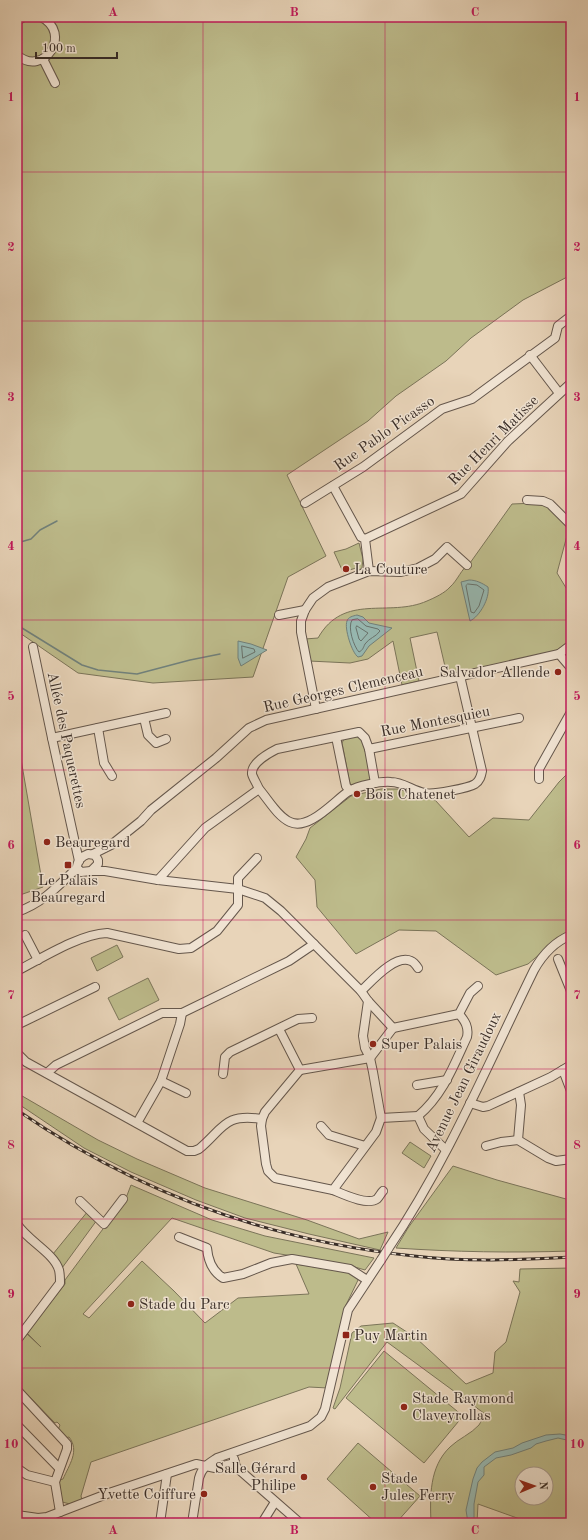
<svg xmlns="http://www.w3.org/2000/svg" width="588" height="1540" font-family="'Old Standard TT',serif">
	<rect width="100%" height="100%" fill="#e8d4b9"/>
	<filter id="stains"><feTurbulence type="fractalNoise" baseFrequency=".005" numOctaves="4"/><feColorMatrix values="0 0 0 0 .2 0 0 0 0 .09 0 0 0 0 .02 0 0 0 .5 -.17"/></filter>
	<radialGradient id="worn" r=".72"><stop offset=".6" stop-color="#630" stop-opacity="0"/><stop offset="1" stop-color="#630" stop-opacity=".3"/></radialGradient>
	<g fill="#bdbb8b" stroke="#7b7459" fill-rule="evenodd">
		<polygon points="17,17 571,17 571,275 523,300 471,338 446,361 396,396 368,421 287,475 326,556 288,577 253,677 153,683 78,673 17,631"/>
		<path d="M 536,503 L 546,505 L 569,528 L 557,573 L 571,596 L 571,638 C 566,644 560,648 554,652 L 447,675 L 437,632 L 410,638 L 419,681 L 402,685 L 393,641 L 368,659 L 350,663 L 309,661 L 305,639 L 318,638 C 344,592 389,618 427,601 C 434,598 445,593 450,587 C 458,580 461,569 470,563 L 512,504 Z"/>
		<polygon points="359,543 363,559 362,568 357,572 356,568 343,572 334,552 346,549"/>
		<polygon points="359,735 363,739 371,779 368,783 354,786 350,784 342,743 344,739"/>
		<polygon points="17,736 43,887 17,896"/>
		<polygon points="571,770 571,928 528,964 496,975 436,931 399,930 356,954 317,907 315,880 296,857 306,839 310,828 351,796 381,789 398,789 435,800 469,837 493,818 529,820 559,782"/>
		<polygon points="117,945 123,957 97,971 91,958"/>
		<polygon points="148,978 159,1000 119,1020 108,998"/>
		<polygon points="17,1093 98,1140 137,1159 205,1188 307,1220 359,1239 388,1232 380,1250 309,1234 245,1218 196,1200 131,1172 84,1148 17,1103"/>
		<polygon points="410,1142 431,1156 424,1168 402,1153"/>
		<path d="M 453,1166 L 497,1180 L 566,1199 L 571,1198 L 571,1251 C 512,1253 455,1252 396,1248 L 408,1228 Z"/>
		<path d="M 131,1185 L 212,1220 L 265,1236 L 374,1258 L 365,1270 L 348,1265 L 274,1253 L 172,1218 L 83,1314 L 89,1318 L 142,1261 L 174,1291 L 205,1323 L 238,1298 L 309,1294 L 296,1264 L 352,1273 L 359,1278 L 346,1305 L 328,1388 L 309,1387 L 91,1462 L 81,1496 L 82,1500 L 70,1504 L 62,1502 L 59,1480 L 63,1479 C 69,1465 80,1451 69,1437 L 65,1438 L 58,1430 L 60,1425 L 57,1422 L 55,1423 L 17,1384 L 17,1347 L 27,1334 L 41,1347 L 27,1333 L 65,1284 L 65,1280 L 126,1198 Z"/>
		<polygon points="88,1211 97,1220 62,1268 53,1254"/>
		<path d="M 571,1268 L 571,1523 L 531,1523 L 478,1504 L 477,1523 L 431,1523 C 430,1497 429,1467 450,1447 C 458,1439 471,1434 479,1425 C 481,1422 483,1417 485,1414 L 387,1342 L 335,1409 L 333,1408 L 340,1388 L 352,1333 L 361,1326 L 393,1323 L 416,1338 L 466,1384 L 493,1373 L 495,1352 L 506,1342 L 520,1292 L 513,1281 L 519,1282 L 520,1269 ZM 522,1474 L 546,1474 L 546,1498 L 522,1498 Z"/>
		<polygon points="384,1351 463,1416 424,1463 346,1398"/>
		<polygon points="358,1443 420,1496 396,1523 376,1523 327,1479"/>
	</g>
	<g fill="#97b8b1" stroke="#71807a">
		<path d="M 469,580 C 476,580 482,583 488,587 C 490,598 480,616 470,621 L 461,582 Z"/>
		<path d="M 357,615 L 363,617 L 369,623 L 392,628 L 369,646 L 362,656 L 358,657 C 352,653 344,628 347,621 C 348,617 353,616 357,615 Z"/>
		<polygon points="238,641 251,644 267,650 241,666 238,658"/>
		<polygon points="560,1434 571,1436 571,1441 558,1438 546,1441 536,1444 531,1448 511,1455 496,1458 484,1467 484,1475 478,1482 474,1504 474,1523 468,1523 466,1510 473,1479 477,1468 482,1462 495,1452 513,1448 522,1443 546,1435"/>
	</g>
	<g fill="none" stroke-linecap="round" stroke-linejoin="round">
		<g stroke="#68726c" stroke-width="1">
			<polygon points="468,584 477,585 484,590 479,606 474,613 471,612 466,586"/>
			<path d="M 358,619 L 366,626 L 378,629 L 380,631 C 376,637 369,638 365,644 C 363,648 363,650 359,652 C 354,647 347,627 352,620 Z"/>
			<polygon points="357,626 368,633 361,641 359,639 356,628"/>
			<polygon points="242,646 254,649 255,652 243,658"/>
		</g>
		<g stroke="#71807a" stroke-width="1.5">
			<polyline points="17,543 31,539 40,530 57,521"/>
			<polyline points="22,628 82,665 98,670 137,674 190,660 220,654"/>
		</g>
		<defs>
			<g id="minor">
				<polyline points="17,21 24,17"/>
				<path d="M 17,55 C 44,78 73,33 41,17"/>
				<polyline points="43,59 55,83"/>
				<polyline points="530,355 559,393"/>
				<polyline points="333,486 361,537 365,539 369,571"/>
				<polyline points="527,500 543,501 550,504 571,525"/>
				<polyline points="305,503 363,467 442,409 472,399 555,338 558,326 571,316"/>
				<polyline points="365,539 461,494 508,441 571,383"/>
				<polyline points="279,615 305,610"/>
				<polyline points="33,647 52,738 79,861"/>
				<polyline points="559,654 571,668"/>
				<polyline points="316,709 301,632 301,621 305,610 313,598 328,587 369,571 401,572 418,568 435,559 447,547 467,565"/>
				<polyline points="144,718 148,735 156,743 166,739"/>
				<polyline points="98,728 104,763 112,776"/>
				<polyline points="336,737 346,786 350,791"/>
				<polyline points="52,738 166,713"/>
				<polyline points="369,749 375,783"/>
				<polyline points="539,779 539,769 571,712"/>
				<path d="M 259,789 C 257,784 253,778 252,774 C 251,763 269,753 277,749 L 359,732 L 365,738 L 369,749 L 519,718"/>
				<path d="M 88,854 L 95,855 L 98,860 L 98,864 L 91,871 L 81,872 L 77,868 C 77,861 82,856 88,854 Z"/>
				<polyline points="93,854 111,845 141,821 151,810 216,758 249,728 266,720 559,654 571,645"/>
				<polyline points="91,871 105,871 158,880 238,889 265,898 281,911 361,991 368,1001 393,1028 370,1058 300,1070"/>
				<path d="M 158,880 L 205,828 L 259,789 C 268,799 277,816 290,822 C 309,831 334,801 349,791 C 358,786 380,781 391,782 C 403,782 413,791 425,793 C 433,795 469,788 475,784 C 480,781 481,776 482,771 L 460,676"/>
				<path d="M 17,912 C 43,903 58,886 77,868"/>
				<polyline points="25,935 38,960"/>
				<polyline points="558,959 571,991"/>
				<path d="M 17,971 C 42,958 80,934 107,933 L 179,949 L 191,948 L 217,931 L 238,905 L 238,878 L 257,858"/>
				<path d="M 361,991 C 372,981 395,954 411,961 C 414,962 416,965 418,968"/>
				<polyline points="368,1001 363,1036 365,1048 370,1058 373,1072 381,1118 418,1116 424,1129 446,1150"/>
				<polyline points="17,1025 95,987"/>
				<polyline points="393,1028 459,1014 470,993 478,986"/>
				<polyline points="279,1029 300,1070"/>
				<path d="M 17,1053 L 26,1062 L 187,1151 L 194,1151 L 199,1149 C 224,1128 224,1113 262,1119"/>
				<polyline points="300,1070 265,1112 262,1119 261,1126 266,1164 268,1171 275,1178 333,1190 376,1132 381,1118"/>
				<polyline points="563,1070 571,1091"/>
				<polyline points="47,1073 56,1065 162,1013 182,1013 289,961 314,944"/>
				<polyline points="223,1074 225,1057 230,1052 298,1019 312,1018"/>
				<polyline points="161,1081 186,1093"/>
				<polyline points="417,1085 447,1080"/>
				<polyline points="470,1103 483,1107 488,1106 551,1077 571,1065"/>
				<path d="M 418,1116 C 443,1095 454,1065 467,1037 C 469,1027 465,1021 459,1014"/>
				<polyline points="137,1123 161,1081 180,1024 182,1013"/>
				<polyline points="321,1126 329,1135 365,1146"/>
				<polyline points="518,1140 521,1105 519,1092"/>
				<polyline points="486,1146 501,1142 518,1140 548,1158 556,1161 571,1159"/>
				<path d="M 333,1190 C 343,1194 367,1206 377,1199 C 379,1197 381,1193 383,1191"/>
				<polyline points="80,1201 104,1224 123,1199"/>
				<path d="M 17,1224 C 28,1241 54,1253 59,1270 C 60,1274 60,1279 60,1283 L 17,1340"/>
				<path d="M 179,1237 L 207,1248 C 208,1261 212,1271 223,1278 L 243,1274 L 271,1263 L 292,1259 L 350,1269 L 367,1280"/>
				<path d="M 388,1249 C 447,1162 488,1064 534,970 C 543,954 554,942 571,935"/>
				<polyline points="17,1390 67,1444 67,1449 55,1482 60,1512"/>
				<polyline points="17,1425 59,1468"/>
				<polyline points="234,1459 236,1467 300,1523"/>
				<polyline points="17,1468 27,1475 55,1482"/>
				<polyline points="17,1515 38,1518 47,1517 112,1492 196,1464 215,1468 235,1463"/>
				<polyline points="160,1523 167,1474"/>
				<path d="M 192,1523 L 199,1478 C 202,1467 208,1464 217,1458 L 310,1426 L 321,1417 L 325,1409 L 348,1310 L 381,1260"/>
				<polyline points="262,1523 275,1502"/>
			</g>
			<polyline id="major" points="17,1521 23,1523"/>
		</defs>
		<use href="#minor" stroke="#65574c" stroke-width="10"/>
		<use href="#major" stroke="#392d27" stroke-width="12"/>
		<use href="#minor" stroke="#f0e3d2" stroke-width="8"/>
		<use href="#major" stroke="#e4ba7c" stroke-width="10"/>
		<defs>
			<path id="rail" d="M 17,1110 C 136,1192 270,1241 414,1256 C 466,1262 519,1260 571,1257"/>
		</defs>
		<use href="#rail" stroke="#392d27" stroke-width="3"/>
		<use href="#rail" stroke="#f0e3d2" stroke-width="1.5" stroke-dasharray="4.5" stroke-linecap="butt"/>
		<defs>
			<polyline id="minor-bridge" points="381,1260 388,1249"/>
		</defs>
		<use href="#minor-bridge" stroke="#65574c" stroke-width="10" stroke-linecap="butt"/>
		<use href="#minor-bridge" stroke="#f0e3d2" stroke-width="8"/>
	</g>
	<path fill="none" stroke="#c2185b" stroke-width="1" stroke-opacity="0.55" d="M 203,17 L 203,1523M 385,17 L 385,1523M 17,172 L 571,172M 17,321 L 571,321M 17,471 L 571,471M 17,620 L 571,620M 17,770 L 571,770M 17,920 L 571,920M 17,1069 L 571,1069M 17,1219 L 571,1219M 17,1368 L 571,1368"/>
	<g fill="#8f2418" stroke="#f0e3d2" stroke-width="1.5">
		<circle cx="346" cy="569" r="4"/>
		<circle cx="558" cy="672" r="4"/>
		<circle cx="357" cy="794" r="4"/>
		<circle cx="47" cy="842" r="4"/>
		<rect x="64" y="861" width="8" height="8" rx="2"/>
		<circle cx="373" cy="1044" r="4"/>
		<circle cx="131" cy="1304" r="4"/>
		<rect x="342" y="1331" width="8" height="8" rx="2"/>
		<circle cx="404" cy="1407" r="4"/>
		<circle cx="304" cy="1477" r="4"/>
		<circle cx="373" cy="1487" r="4"/>
		<circle cx="204" cy="1494" r="4"/>
	</g>
	<g text-anchor="middle" stroke-width="3" stroke-linejoin="round" paint-order="stroke">
		<g font-size="15" fill="#392d27" stroke="#f0e3d2">
			<text transform="translate(384 433) rotate(-35)" y="5">Rue Pablo Picasso</text>
			<text transform="translate(493 440) rotate(-45)" y="5">Rue Henri Matisse</text>
			<text transform="translate(343 689) rotate(-13)" y="5">Rue Georges Clemenceau</text>
			<text transform="translate(435 721) rotate(-11)" y="5">Rue Montesquieu</text>
			<text transform="translate(67 740) rotate(78)" y="5">Allée des Paquerettes</text>
			<text transform="translate(463 1082) rotate(-64)" y="5">Avenue Jean Giraudoux</text>
		</g>
		<g font-size="15" fill="#392d27" stroke="#f0e3d2" text-anchor="start">
			<text x="354" y="574">La Couture</text>
			<text x="550" y="677" text-anchor="end">Salvador Allende</text>
			<text x="365" y="799">Bois Chatenet</text>
			<text x="55" y="847">Beauregard</text>
			<text x="68" y="885" text-anchor="middle">Le Palais<tspan x="68" dy="17">Beauregard</tspan></text>
			<text x="381" y="1049">Super Palais</text>
			<text x="139" y="1309">Stade du Parc</text>
			<text x="354" y="1340">Puy Martin</text>
			<text x="412" y="1403">Stade Raymond<tspan x="412" dy="17">Claveyrollas</tspan></text>
			<text x="296" y="1473" text-anchor="end">Salle Gérard<tspan x="296" dy="17">Philipe</tspan></text>
			<text x="381" y="1483">Stade<tspan x="381" dy="17">Jules Ferry</tspan></text>
			<text x="196" y="1499" text-anchor="end">Yvette Coiffure</text>
		</g>
	</g>
	<rect width="588" height="1540" fill="none" stroke="#e8d4b9" stroke-width="44"/>
	<g transform="translate(534 1486) rotate(88)"><circle r="19" fill="#f0e3d2" stroke="#a79a8e"/>
	<path d="M0-3L7 15L0 10L-7 15Z" fill="#8f2418"/>
	<text y="-6" font-size="11" font-weight="bold" text-anchor="middle" fill="#392d27">N</text>
	</g>
	<path d="M36 52v6h81v-6" fill="none" stroke="#392d27" stroke-width="2"/>
	<text x="42" y="52" font-size="12" fill="#392d27" stroke="#f0e3d2" stroke-width="3" paint-order="stroke">100 m</text>
	<rect x="22" y="22" width="544" height="1496" fill="none" stroke="#c2185b" stroke-width="1.5"/>
	<g font-size="13" text-anchor="middle" font-weight="bold" fill="#c2185b">
		<text x="113" y="16">A</text>
		<text x="294" y="16">B</text>
		<text x="475" y="16">C</text>
		<text x="11" y="101">1</text>
		<text x="577" y="101">1</text>
		<text x="11" y="251">2</text>
		<text x="577" y="251">2</text>
		<text x="11" y="401">3</text>
		<text x="577" y="401">3</text>
		<text x="11" y="550">4</text>
		<text x="577" y="550">4</text>
		<text x="11" y="700">5</text>
		<text x="577" y="700">5</text>
		<text x="11" y="849">6</text>
		<text x="577" y="849">6</text>
		<text x="11" y="999">7</text>
		<text x="577" y="999">7</text>
		<text x="11" y="1149">8</text>
		<text x="577" y="1149">8</text>
		<text x="11" y="1298">9</text>
		<text x="577" y="1298">9</text>
		<text x="11" y="1448">10</text>
		<text x="577" y="1448">10</text>
		<text x="113" y="1534">A</text>
		<text x="294" y="1534">B</text>
		<text x="475" y="1534">C</text>
	</g>
	<rect width="100%" height="100%" filter="url(#stains)"/>
	<rect width="100%" height="100%" fill="url(#worn)"/>
</svg>
